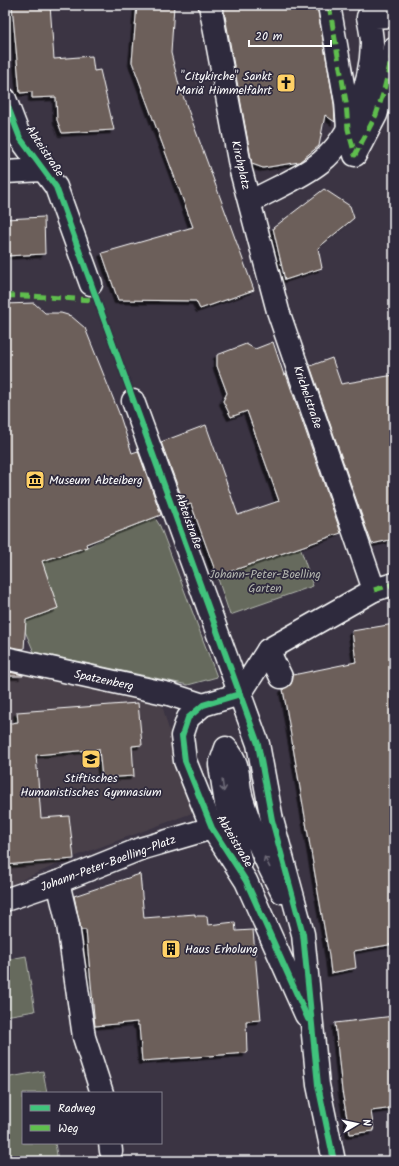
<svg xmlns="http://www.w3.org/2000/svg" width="399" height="1166" font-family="Kalam,sans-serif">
	<defs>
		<filter id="shadow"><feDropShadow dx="-3.5" dy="3.5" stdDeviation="0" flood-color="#0009"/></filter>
	</defs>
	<rect width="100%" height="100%" fill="#3b3443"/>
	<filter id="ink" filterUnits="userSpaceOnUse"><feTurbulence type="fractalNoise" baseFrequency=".025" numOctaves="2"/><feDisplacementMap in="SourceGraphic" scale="8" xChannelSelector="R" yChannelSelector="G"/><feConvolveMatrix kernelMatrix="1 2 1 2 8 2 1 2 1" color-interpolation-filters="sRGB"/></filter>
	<g filter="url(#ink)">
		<polygon fill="#4a414a" points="5,670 162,705 192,813 81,854 5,887"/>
		<g fill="#666b5d" stroke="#b2b5ae">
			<polygon points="155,518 160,526 217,677 188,685 34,652 21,622 58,608 42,561 87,547 118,531"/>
			<polygon points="300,547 313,586 230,615 217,576"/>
			<polygon points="26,956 35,1011 5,1016 5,960"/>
			<polygon points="43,1071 47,1093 23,1093 23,1143 55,1143 58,1161 5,1161 5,1078"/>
		</g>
		<g fill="#6c5e5a" stroke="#fff" filter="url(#shadow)">
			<polygon points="12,5 50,5 54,59 92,56 94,71 100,70 114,130 62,133 57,120 56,97 32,98 32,92 20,93"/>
			<polygon points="137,5 174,5 171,53 179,85 254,290 200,309 196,301 118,300 102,253 193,227 132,62"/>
			<polygon points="223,5 317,5 334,104 335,122 325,115 319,146 299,162 263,168 252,164"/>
			<polygon points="324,189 350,206 354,218 318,248 322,268 285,280 273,228"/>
			<polygon points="44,217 45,254 5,256 5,219"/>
			<polygon points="34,303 45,313 61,313 71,316 85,328 119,413 132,453 138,451 161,515 86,544 87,547 42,561 58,608 26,620 24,649 5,646 5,304"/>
			<polygon points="273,342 284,375 286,374 341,533 217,576 191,504 185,506 161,442 206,425 238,515 279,501 247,411 231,417 223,401 227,393 217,366 217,355 246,344 255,349"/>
			<polygon points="332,358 341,384 394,375 394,539 372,544 365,525 310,366"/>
			<polygon points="394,624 394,944 354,951 356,968 331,973 329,956 283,689 291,684 293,675 356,662 352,631"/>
			<polygon points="5,671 23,675 23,676 5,676"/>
			<polygon points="138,703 142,745 132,746 134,776 102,778 99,749 36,755 41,818 69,816 74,859 5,865 5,724 18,722 17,712"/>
			<polygon points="140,874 144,918 195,914 195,916 207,916 208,925 235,922 236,931 253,930 261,1020 246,1021 247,1053 142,1061 139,1025 137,1025 137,1022 95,1026 86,930 81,930 74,896"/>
			<polygon points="394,1016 394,1108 371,1111 374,1131 350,1134 342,1091 335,1023"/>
		</g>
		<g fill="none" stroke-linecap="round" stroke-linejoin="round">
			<defs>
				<g id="minor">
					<polyline points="210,5 241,171 278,311 374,590 268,650 240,694"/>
					<polyline points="329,5 346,102 348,129 355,155 376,115 383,94 394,48"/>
					<polyline points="5,99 20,138 56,187 91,284"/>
					<polyline points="5,172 43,170"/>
					<path d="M 250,202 C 273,189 301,178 321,162 C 352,137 371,83 372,44 C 372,35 370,26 368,17 L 394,16"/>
					<polyline points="133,401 258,744 272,820 303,934 318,1085 334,1161"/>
					<polyline points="374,590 394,584"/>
					<polyline points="268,650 281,677"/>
					<polyline points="5,658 169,694 203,705"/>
					<polyline points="240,694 203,705 188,718 182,736 185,761 212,828 246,881 306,1015"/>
					<path d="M 241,863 L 226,804 L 220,765 L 226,748 C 242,766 236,778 242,799 C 252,832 266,862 282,892"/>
					<polyline points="58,882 68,925 84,1037 102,1093"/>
					<polyline points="5,900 58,882 140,849 212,828"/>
					<polyline points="110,1143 111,1151"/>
				</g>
			</defs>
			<use href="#minor" stroke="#fff" stroke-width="25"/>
			<use href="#minor" stroke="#2f2a3d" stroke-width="22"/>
			<g stroke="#5fbe4e" stroke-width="5" stroke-dasharray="10 5" stroke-linecap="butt">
				<polyline points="329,5 346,102 348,129 355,155 376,115 383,94 394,48"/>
				<path d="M 5,296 C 36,295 66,299 96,300"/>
				<polyline points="374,590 394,584"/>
			</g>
			<defs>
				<g id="cycleway">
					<polyline points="5,99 20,138 56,187 258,744 272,820 303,934 318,1085 334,1161"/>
					<polyline points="240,694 203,705 188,718 182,736 185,761 212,828 246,881 308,1019"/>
				</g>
			</defs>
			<use href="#cycleway" stroke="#2f2a3d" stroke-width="8"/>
			<use href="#cycleway" stroke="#40c37c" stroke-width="6"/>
		</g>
		<defs><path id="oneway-shaft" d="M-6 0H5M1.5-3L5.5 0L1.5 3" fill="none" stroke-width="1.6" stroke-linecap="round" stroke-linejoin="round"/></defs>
		<g stroke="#6d6a77">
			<use href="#oneway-shaft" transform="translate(223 786) rotate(82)"/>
			<use href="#oneway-shaft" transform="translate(267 862) rotate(-117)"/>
		</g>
	</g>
	<defs>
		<symbol id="church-square" viewBox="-11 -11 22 22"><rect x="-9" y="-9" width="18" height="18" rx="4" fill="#ffd166" stroke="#2f2a3d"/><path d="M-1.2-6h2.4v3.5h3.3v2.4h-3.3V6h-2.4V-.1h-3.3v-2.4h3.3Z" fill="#111"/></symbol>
		<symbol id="museum-square" viewBox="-11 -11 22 22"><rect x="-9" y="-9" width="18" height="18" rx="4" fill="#ffd166" stroke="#2f2a3d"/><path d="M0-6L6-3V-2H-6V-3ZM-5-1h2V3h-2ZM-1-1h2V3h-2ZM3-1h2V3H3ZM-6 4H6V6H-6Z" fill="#111"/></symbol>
		<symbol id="school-square" viewBox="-11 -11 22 22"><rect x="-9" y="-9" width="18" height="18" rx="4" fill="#ffd166" stroke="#2f2a3d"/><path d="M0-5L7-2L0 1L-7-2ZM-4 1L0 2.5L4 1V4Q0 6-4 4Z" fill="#111"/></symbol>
		<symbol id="building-square" viewBox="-11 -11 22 22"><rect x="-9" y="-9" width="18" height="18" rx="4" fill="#ffd166" stroke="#2f2a3d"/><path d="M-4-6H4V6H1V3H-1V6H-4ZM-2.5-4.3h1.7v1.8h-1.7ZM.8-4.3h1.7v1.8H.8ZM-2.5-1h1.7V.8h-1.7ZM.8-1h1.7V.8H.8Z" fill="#111"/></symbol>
	</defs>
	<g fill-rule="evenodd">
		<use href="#church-square" x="275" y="72" width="22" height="22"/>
		<use href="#museum-square" x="24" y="469" width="22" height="22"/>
		<use href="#school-square" x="80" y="748" width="22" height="22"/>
		<use href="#building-square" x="160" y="938" width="22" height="22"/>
	</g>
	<g text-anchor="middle" stroke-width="3.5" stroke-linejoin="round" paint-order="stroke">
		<g font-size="12" fill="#fff" stroke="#2f2a3d" text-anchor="start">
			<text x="272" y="80" text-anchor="end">"Citykirche" Sankt<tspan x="272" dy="14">Mariä Himmelfahrt</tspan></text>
			<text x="49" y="484">Museum Abteiberg</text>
			<text x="91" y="782" text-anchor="middle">Stiftisches<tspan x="91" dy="14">Humanistisches Gymnasium</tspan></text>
			<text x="185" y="953">Haus Erholung</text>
		</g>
		<g font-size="12" fill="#fff" stroke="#2f2a3d">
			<text transform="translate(45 151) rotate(56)" y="4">Abteistraße</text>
			<text transform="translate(241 165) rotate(77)" y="4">Kirchplatz</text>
			<text transform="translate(308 397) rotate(71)" y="4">Krichelstraße</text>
			<text transform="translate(189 521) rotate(70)" y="4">Abteistraße</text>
			<text transform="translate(104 680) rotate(12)" y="4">Spatzenberg</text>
			<text transform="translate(235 841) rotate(59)" y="4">Abteistraße</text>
			<text transform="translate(108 863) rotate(-20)" y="4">Johann-Peter-Boelling-Platz</text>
		</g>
		<g font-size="12" fill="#b2b5ae" stroke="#2f2a3d">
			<text x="265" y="578">Johann-Peter-Boelling<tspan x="265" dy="14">Garten</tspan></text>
		</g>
	</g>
	<rect width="399" height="1166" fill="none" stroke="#2f2a3d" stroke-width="20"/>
	<rect x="10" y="10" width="379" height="1146" fill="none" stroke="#fff" stroke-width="1.5" filter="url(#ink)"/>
	<rect x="22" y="1092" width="140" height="52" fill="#2f2a3d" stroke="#827f8b"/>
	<rect x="30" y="1105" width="20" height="6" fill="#40c37c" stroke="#827f8b"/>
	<text x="58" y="1112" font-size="12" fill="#ffffff">Radweg</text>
	<rect x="30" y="1125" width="20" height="6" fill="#5fbe4e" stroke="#827f8b"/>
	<text x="58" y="1132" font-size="12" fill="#ffffff">Weg</text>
	<g transform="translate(357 1124) rotate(81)" stroke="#2f2a3d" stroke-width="3" paint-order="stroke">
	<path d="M0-3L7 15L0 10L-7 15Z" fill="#ffffff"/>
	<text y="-6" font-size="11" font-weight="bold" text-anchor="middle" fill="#ffffff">N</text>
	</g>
	<path d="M249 40v6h82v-6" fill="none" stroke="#ffffff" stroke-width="2"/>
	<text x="255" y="40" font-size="12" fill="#ffffff" stroke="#2f2a3d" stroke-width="3" paint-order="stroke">20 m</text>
</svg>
